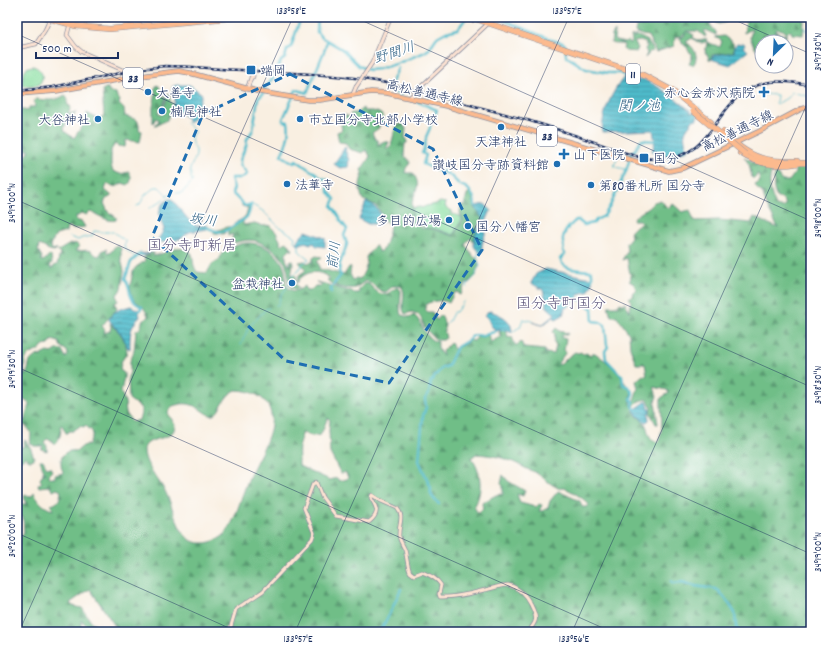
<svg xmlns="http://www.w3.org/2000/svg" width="828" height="649" font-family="Dekko,'Klee One',sans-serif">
	<defs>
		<pattern id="grass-tufts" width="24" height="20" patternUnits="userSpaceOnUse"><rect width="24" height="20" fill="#8adfa1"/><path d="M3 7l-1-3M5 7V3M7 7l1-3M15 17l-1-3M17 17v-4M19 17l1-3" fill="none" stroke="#76c08d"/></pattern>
		<pattern id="forest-firs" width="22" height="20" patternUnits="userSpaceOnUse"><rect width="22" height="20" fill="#6fbe87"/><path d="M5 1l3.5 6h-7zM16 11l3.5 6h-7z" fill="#5a9b72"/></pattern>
		<pattern id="water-rules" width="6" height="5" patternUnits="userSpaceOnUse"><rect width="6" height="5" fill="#50bbcb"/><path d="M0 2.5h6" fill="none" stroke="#4298a8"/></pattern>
	</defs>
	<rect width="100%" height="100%" fill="#fff"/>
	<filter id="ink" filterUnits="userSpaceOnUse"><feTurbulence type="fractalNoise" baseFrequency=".025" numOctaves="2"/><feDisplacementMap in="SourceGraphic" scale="8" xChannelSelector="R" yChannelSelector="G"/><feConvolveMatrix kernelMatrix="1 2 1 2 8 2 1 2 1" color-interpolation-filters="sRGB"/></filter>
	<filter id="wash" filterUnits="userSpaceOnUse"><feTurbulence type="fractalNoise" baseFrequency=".012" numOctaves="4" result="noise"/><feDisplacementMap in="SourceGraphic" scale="16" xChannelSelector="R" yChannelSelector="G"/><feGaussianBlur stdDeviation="0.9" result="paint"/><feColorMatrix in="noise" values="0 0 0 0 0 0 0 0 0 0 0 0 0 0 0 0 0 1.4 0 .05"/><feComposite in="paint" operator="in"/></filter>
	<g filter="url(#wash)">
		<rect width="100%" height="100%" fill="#f9efe1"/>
		<path fill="url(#grass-tufts)" stroke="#528780" d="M 440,202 L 446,203 L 445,207 L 452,211 L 452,214 L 460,216 L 462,219 L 453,235 L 433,228 L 427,228 L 410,220 L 413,215 L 412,208 L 420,207 L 422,208 C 428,204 434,206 440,202 Z"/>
		<g fill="url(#forest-firs)" stroke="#457672" fill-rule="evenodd">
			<path d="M 634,17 L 730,17 L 726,22 L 719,24 L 716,23 L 715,20 L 713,18 L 712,22 L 708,22 L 716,32 L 716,35 L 705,30 L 704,32 L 706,36 L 705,37 L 698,31 L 686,31 L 694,35 L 693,37 C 697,42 701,41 706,39 L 707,41 C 701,45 697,42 692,38 L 686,42 C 694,47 700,57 693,65 L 689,64 L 692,58 L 692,53 L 689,52 L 687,47 L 685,46 L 679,38 L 684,36 L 686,32 L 681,36 L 675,37 L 674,46 L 656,52 L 648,36 L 642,35 L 635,32 L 637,23 L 633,21 Z"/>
			<polygon points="735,17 805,17 804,21 803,35 792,34 791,31 789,31 786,33 786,38 782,36 780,37 778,34 776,34 776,32 785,35 786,33 783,30 777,29 774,34 781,42 775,42 770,36 765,38 768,42 762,42 762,47 759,47 756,50 750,38 752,29 744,33 746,20 740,20"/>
			<path d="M 615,31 L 614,40 L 616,41 L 625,43 L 628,41 L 630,44 L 632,42 L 631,36 L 632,35 L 634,38 L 635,35 C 646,39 649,41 653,51 L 649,52 L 648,55 L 645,58 L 647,53 L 645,49 L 648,45 L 645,45 L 646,43 L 640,41 L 634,42 L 638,48 L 636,52 L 626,51 L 623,49 L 624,45 C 620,43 616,45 611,43 L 612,35 Z"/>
			<polygon points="724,36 733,43 734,50 733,52 712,55 710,61 707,54 705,53 707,42 720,47 722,41 715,37"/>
			<path d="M 157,85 L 159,86 L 163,96 L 166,97 L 163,106 L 159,109 L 158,113 L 161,115 L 165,113 L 165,110 L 164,107 L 169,93 L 170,101 C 174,104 176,111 173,116 L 171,114 L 169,115 L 167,120 L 159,124 L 157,126 L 154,125 L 158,122 L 159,120 L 156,118 L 153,123 L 153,107 L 156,93 L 154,90 Z"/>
			<path d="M 106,88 L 108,88 L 109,92 L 116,93 L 117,97 L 120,100 L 119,104 L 124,109 L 125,116 L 137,120 L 139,124 L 139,130 L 142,131 L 140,142 L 126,140 L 125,147 L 118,146 L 115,144 L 111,150 L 111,166 L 113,171 L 120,174 L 129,172 C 132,177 132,181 128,185 L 122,183 L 116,187 L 107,184 L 105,190 L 112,196 L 106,199 L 104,203 L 108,212 L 116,217 L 116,220 C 108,223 98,214 90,212 L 87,215 L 82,213 L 78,216 L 76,216 L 76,220 L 82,222 L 85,227 L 72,229 L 69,226 L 67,227 L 66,232 L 56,235 L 50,246 L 51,249 L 57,250 C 50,253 46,247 39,245 L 38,250 L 42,257 L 41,260 L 43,261 L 47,258 L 49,255 L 51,256 L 52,263 L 50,266 L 50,268 L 53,268 L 55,265 L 57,265 L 60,254 L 58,251 L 70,244 L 72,245 L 73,243 L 77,244 L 79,246 L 75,251 C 80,252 86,249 90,251 C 94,253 94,255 99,256 L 103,250 L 106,249 L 107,253 L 110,253 L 116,245 L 121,248 L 121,259 L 124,271 L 121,289 L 117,295 L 118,301 L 115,303 L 117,309 C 112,315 107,319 102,326 L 105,330 L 104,333 L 110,331 L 111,327 L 110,323 C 119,331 127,340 127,353 L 121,362 L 120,370 L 124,373 L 124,377 L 121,392 L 125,402 L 126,413 L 132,422 L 139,420 L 141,414 L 141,408 L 129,399 L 128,377 L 130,373 L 130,361 L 134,351 L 136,331 C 140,329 142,326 142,321 L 147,318 L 148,315 L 143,307 L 133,299 L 130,287 L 133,272 L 136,267 L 145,261 L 144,257 L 154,252 L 153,256 C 166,254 174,245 187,250 C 189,251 190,251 192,254 C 194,261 192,264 197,272 L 207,273 L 212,264 L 220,259 C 221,250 228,249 235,246 C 253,237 277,249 284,267 C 287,273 283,284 288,288 C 294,293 300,290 305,286 L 306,291 L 310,291 L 315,286 L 321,286 L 322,284 L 316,282 C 329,284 340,290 352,291 L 354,293 L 359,293 L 359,289 L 366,283 C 373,285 377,296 385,294 C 389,294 392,290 396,288 L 399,288 L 401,291 L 400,311 L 401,315 L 409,317 L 414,315 C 423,322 425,341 438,342 C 437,347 439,352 443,356 L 442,351 L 451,342 L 453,348 L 455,349 L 457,346 C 462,347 466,343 470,340 L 474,341 L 478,336 L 488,335 L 491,342 L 502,336 L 499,334 L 500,331 L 507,330 L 507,336 L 512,337 L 515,345 L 517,345 L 521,342 L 524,348 L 545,350 L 545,353 L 554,354 L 556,346 L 554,344 L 555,334 L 553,332 L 556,328 L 561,332 L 563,330 L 565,333 L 568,333 L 567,335 L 562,334 L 562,338 L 566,339 L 564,350 L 566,352 L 558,363 L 559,365 L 561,364 L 568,357 L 575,352 L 578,353 L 581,352 L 583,354 L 587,353 L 591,355 L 592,353 L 595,353 L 611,365 L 621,375 L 622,379 L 632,392 C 629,402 631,408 637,416 C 639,418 643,420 644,422 C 650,430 645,438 658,442 C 665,429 660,412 661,398 L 669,393 L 667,390 L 654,387 L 657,396 L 655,402 L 658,424 L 656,424 L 650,413 L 651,408 L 648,399 C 642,400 636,401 634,407 L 632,406 L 638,388 L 636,381 L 643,375 L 646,376 L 647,375 L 645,364 L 636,364 L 630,347 L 629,334 L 617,316 L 611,316 L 608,306 L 618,306 L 620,303 L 622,304 L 625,303 L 630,312 L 631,301 L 628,298 L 633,295 L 632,293 L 636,289 L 634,284 L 629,281 L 631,279 L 627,258 L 622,260 L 627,252 L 626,243 L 631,237 L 630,232 L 636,226 L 641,224 L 640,220 L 633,220 L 633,218 L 648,208 L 654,202 L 661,200 L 668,209 L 672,203 L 682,212 L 690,210 L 694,221 L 719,220 L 751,223 L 754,217 L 778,228 L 766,204 L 762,192 L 758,190 L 755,185 L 760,182 L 758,173 L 755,178 L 752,178 L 749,164 L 744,157 L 754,162 L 773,168 C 767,181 770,193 776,206 L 783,208 L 786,204 L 781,198 L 777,198 C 773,190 772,181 776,173 L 782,181 L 789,181 L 795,173 L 795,167 L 811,165 L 811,632 L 119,632 L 90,589 L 70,603 L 73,606 L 82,608 L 91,622 L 95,624 L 86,625 L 81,620 L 81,628 L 77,632 L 17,632 L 17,537 L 22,536 L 24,533 L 23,517 L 17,516 L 17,504 L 26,504 L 24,497 L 25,495 L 29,497 L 32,496 L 34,493 C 38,501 44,508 53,510 L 51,505 C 59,503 60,499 61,491 L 57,489 L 53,491 L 49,486 L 39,487 L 38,485 L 42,482 L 40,480 L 42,475 L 46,473 L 42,473 L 44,471 L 40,460 L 43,460 L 47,468 L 50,467 L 52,471 L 48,475 L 49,478 L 55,478 L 55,475 L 63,473 L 63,471 C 61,468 61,466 61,462 C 61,452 69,450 77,451 L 83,446 L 89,444 L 93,434 L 92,431 L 85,425 L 84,427 L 80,426 L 73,431 L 69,431 L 68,433 L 66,433 L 62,425 L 60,426 C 62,432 60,439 55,444 L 52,442 L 52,440 L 47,439 L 44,442 L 47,446 L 47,451 L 41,449 L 43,447 L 43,446 L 34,446 L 30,443 C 31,434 33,431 24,425 L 17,427 L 19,424 L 18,422 L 19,417 L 25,421 C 25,412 29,411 30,404 L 24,400 L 17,399 L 17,158 L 19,161 L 22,157 L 27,155 L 30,150 L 26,150 L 24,147 L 19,148 L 17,153 L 17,109 L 29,111 L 29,107 L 35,107 L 34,101 L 36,99 C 48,100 54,102 65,95 L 68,100 L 67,104 L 71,107 L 68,114 L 70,114 L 76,112 L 71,119 L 69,119 L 69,126 L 66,121 L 65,126 L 63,126 L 65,132 L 74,138 L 83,125 L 85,119 L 87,119 L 87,113 C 92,116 98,120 104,116 L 102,90 ZM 52,340 L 59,342 L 61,347 L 67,351 L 68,355 L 66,358 L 62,350 C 57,349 57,350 52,353 L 47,352 L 41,355 L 41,357 L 39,355 C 24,361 32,366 25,376 C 24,368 23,356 32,353 C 37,351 40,351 42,346 L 49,345 ZM 236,390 C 249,390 266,396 270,410 C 277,431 256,459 249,478 C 242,493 235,525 223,536 C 218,540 209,543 203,543 C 184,544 179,525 173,511 C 171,504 168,497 165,491 C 158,478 143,464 144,448 C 150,434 174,443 175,425 L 168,413 C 169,409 171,406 176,405 C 197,399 204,417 213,415 C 221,413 222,396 236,390 ZM 328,418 L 330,420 L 329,430 L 330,453 L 341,474 L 345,472 L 348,477 L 347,479 L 339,481 L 337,478 L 330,480 L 299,466 C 299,455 297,443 303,433 L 313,436 L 320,435 C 324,430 324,424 328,418 ZM 476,454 C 495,455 510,459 527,469 C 529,470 532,471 535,472 C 542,477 550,484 558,488 C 560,489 561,488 564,488 C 571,490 586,500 589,505 L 587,507 L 582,507 L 580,501 L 558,491 L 550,501 L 548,508 L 542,511 L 539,511 L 542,505 L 539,504 L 536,507 L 520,503 L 517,494 L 523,496 L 525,491 L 508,481 L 503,475 L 501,484 L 503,486 L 503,494 L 496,495 L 482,503 L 483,509 L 478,513 L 474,507 C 483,493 482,471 471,458 Z"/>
			<path d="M 363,108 L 364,111 C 372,111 377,110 383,116 L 383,123 L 379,125 L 379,128 L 372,133 L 375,139 L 378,141 L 378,145 L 382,142 L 389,142 L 386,149 L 388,149 L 391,146 L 396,125 L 404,123 L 404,127 L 406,128 L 405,138 L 407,139 L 407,143 L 405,143 L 404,156 L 408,159 L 410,163 L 406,168 L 405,173 L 413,173 C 422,187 415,189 412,203 C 412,207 413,211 412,215 C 412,217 411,219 410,221 L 418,225 L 421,228 L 433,229 L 453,236 L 463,220 L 460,213 L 461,205 L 464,205 L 467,194 L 470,192 L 473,198 L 474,208 L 479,212 L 483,220 L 477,226 L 474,242 L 471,238 L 467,241 L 465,245 C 470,249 471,256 477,259 L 479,266 L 477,270 L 476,276 L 465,285 L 461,294 L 459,295 L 458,292 L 454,293 L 449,303 C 443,299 432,301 426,304 L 425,309 L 428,312 L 432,312 L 435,316 L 435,319 L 437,320 L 441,315 L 445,325 L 444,330 L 446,338 L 443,340 L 436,340 L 424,327 L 421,318 L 418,314 L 412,312 L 405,314 C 399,305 408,294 401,286 L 393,286 L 386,292 C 377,292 374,282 365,281 L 356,288 C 346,289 334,288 327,280 L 330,279 C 319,269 305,270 297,283 L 299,275 L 306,270 L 299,262 L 305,261 L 306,263 L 313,262 L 313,258 L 316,256 L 322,257 L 317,262 L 319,265 L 319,269 C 328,270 335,273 344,275 L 349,267 L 351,267 L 350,274 L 353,280 L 356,278 L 360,279 C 364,272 368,266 366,257 L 375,245 L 379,252 L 384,248 L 389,232 L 390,224 C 381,220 384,218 380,211 C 376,204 369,202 363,200 C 359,191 359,183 363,174 L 361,170 C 364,165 367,162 370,156 L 367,151 L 365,150 L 363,153 L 349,149 L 346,143 L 339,142 L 337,132 L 342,130 L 341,125 L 345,115 L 349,117 L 351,116 L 350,114 L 358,112 Z"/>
			<path d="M 242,203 L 246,206 L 250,205 L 249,212 L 243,222 L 243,225 L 255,223 L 263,226 L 269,225 L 277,233 L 277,235 L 280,240 L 280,244 L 282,245 L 286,242 L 290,245 L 293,250 L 292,251 L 290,248 L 288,252 L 286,253 L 286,259 L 288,264 L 290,264 L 290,261 L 292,259 L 293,264 L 291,277 L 293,274 L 296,276 L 295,284 L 299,288 L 295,289 C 284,285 290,276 287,268 C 283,255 268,245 256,241 C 249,239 241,241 234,243 L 232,238 L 233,234 L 228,236 L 228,230 L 226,230 L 224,234 L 214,233 L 214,231 C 221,230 225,226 231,227 C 238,218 246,222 248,208 L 242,206 Z"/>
			<polygon points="25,440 30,447 34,457 31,461 25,457 21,460 20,459 17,460 17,450 19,451 19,447 23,447"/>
		</g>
		<path fill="#8adfa1" stroke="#528780" d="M 33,66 C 42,69 46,78 38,85 L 23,86 L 22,84 C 23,76 22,67 33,66 Z"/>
		<g fill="url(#water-rules)" stroke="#367594">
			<polygon points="737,43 741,44 743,43 745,44 743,47 748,51 730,65 711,59 713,56 734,52 735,46"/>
			<path d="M 624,77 L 640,80 L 641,78 C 661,87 677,99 693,113 L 698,107 L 700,107 L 697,119 L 693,120 C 692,123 690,124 688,127 C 682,135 685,141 688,150 L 671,156 L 660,157 L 652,151 L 655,142 L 653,130 L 602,132 C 602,112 612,92 624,77 Z"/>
			<polygon points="177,85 190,85 202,94 196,115 189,123 186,117 175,109 174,105 175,98 172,89 173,86"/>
			<polygon points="345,147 346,149 345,150 349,160 348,167 340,168 334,164"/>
			<path d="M 169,199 L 172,199 L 187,218 L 196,226 L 206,225 L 209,227 L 207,229 L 189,232 L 182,238 L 171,242 L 159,242 C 154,248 149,257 140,255 L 140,253 L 147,254 C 151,249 163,233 164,229 C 159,217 155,208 169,199 Z"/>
			<path d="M 366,202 C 377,205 379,212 383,220 L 380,224 L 368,224 L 359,219 Z"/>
			<polygon points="485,204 491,210 486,222 482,218 475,207 475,206"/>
			<path d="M 482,222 L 487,227 L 482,245 L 482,251 L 480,253 C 478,251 474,248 474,245 C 473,238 478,227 482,222 Z"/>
			<polygon points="306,231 325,238 325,247 317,246 313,243 310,244 305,242 299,245 296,242"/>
			<path d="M 546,269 L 591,278 L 593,283 L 588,292 C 577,290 574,306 565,308 L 563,315 L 556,319 L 553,317 L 543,325 L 541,325 L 532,322 L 542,325 L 555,314 L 547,307 L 543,290 L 531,283 L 536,274 Z"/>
			<path d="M 131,306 L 140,311 L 139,313 L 140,317 C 129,327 130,336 130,349 L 128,348 L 122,335 L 109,320 C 112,311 122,308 131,306 Z"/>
			<path d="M 490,311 C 501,315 512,319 512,332 L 508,330 L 496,331 L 501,329 L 495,330 L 491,326 L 488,319 L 484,315 L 487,312 Z"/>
			<polygon points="647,401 650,413 648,413 649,420 646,422 638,416 634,410"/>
		</g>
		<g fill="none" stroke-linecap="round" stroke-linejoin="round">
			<g stroke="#50bbcb" stroke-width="1">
				<polyline points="805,27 805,30 808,30 811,42"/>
				<polyline points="762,94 777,95 776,103 777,104 787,98 792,92 811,97"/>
				<path d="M 186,123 L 195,131 C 189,137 191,143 195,149"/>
				<polyline points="620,155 625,154 628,155 635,149"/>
				<polyline points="194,161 196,155 196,150"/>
				<polyline points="614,166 617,158"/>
				<polyline points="615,167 625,169 625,173"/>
				<polyline points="191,175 190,169 193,162"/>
				<polyline points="191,176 191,178"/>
				<polyline points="192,182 192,179"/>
				<polyline points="176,193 182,193 191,183"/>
				<polyline points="170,194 172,193"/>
				<polyline points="142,200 145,195 155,187 159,187 168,196"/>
				<polyline points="158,203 169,195"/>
				<polyline points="251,204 263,211 278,226 295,237 294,241 299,246 299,251 309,259 303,263 297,272 293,275 289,285 281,295 278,305 276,305"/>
				<polyline points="137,206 139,205 142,201"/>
				<polyline points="150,208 157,204"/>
				<polyline points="423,224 424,221 427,219 431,219"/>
				<polyline points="104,232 109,232"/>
				<polyline points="111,232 113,232"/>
				<polyline points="115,233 123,239"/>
				<polyline points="70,237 78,240 82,238 92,236 94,231 102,232"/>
				<polyline points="125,240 124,248 133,255"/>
				<polyline points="134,256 135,258"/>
				<polyline points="467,287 467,285 476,276 477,270 480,266 477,257 479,252"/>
				<polyline points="454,312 456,312 464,301"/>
				<polyline points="446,324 449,321 453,313"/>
				<polyline points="512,332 520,327 523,319 532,321"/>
				<polyline points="241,344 249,327 266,309 269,308"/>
			</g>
			<g stroke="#50bbcb" stroke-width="2.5">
				<polyline points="318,17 317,32 321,37 342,49 359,66 369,70 378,69 396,64 425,52 429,49 437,37 446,32 458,29 466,18"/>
				<polyline points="496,17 552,40 563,43 565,45 566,56 586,69 608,73 619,73 625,76 631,81"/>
				<path d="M 327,41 L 325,49 L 307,93 L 298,90 L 296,90 L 283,119 L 283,121 L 288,122 C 290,133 286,146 281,155 L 294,163 L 296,160 L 310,170 L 316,173 L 319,177 L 328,180 L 328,191 L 335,199 L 332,206 L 340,218 L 340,220 L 347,229 L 344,235 L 347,244 L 340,263 L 339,272 L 341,275 L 331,288 L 331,292"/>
				<polyline points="398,68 389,89 402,95"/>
				<polyline points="277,70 281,61 285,58 287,50 291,47 301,17"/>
				<polyline points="416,101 437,110 430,126"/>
				<polyline points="426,137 430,128"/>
				<path d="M 426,139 L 424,149 L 422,153 L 426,155 L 423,164 C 431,168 440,170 448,174 C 453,177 456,182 460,185 C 464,187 465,186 468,189"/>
				<polyline points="630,159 631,153 635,150 641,140 655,141 657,140"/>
				<polyline points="469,190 474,198 475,206"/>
				<path d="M 206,227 C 219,233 223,234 235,225 C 247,216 248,221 251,204 L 245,206 L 232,193 L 234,188 L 231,178 L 242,178 L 247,174 L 247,173 L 240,165 L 240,160 L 246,146 L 247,139 L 253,130 L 258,98 L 262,95 L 266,86 L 274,77 L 276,73"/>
				<path d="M 588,280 L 592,279 L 592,273 L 591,271 C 580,269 564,272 560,259 L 565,254 L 563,251 C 565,246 562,243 563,238 C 564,230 571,225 576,220 L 578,220 L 584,225 L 594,223 L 596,220 L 604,216 L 610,206 L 626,171 L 629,161"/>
				<polyline points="574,295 577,299 582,300 587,306 592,308 593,321 600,322 605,325 607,345 608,347 605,351 606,359 620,374 622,375 623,384 629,387 633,393 631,399 633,402 632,406 638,411"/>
				<path d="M 138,312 L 142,307 C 125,299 133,289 125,279 L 131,262 L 140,254 L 142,255"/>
				<path d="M 439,504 C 434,499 429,495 431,488 L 419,461 L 423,416 L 426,407 L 425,399 L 429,393 L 431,381 L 433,380 L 435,376 L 442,368 L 448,366 L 457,347 L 470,339 L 471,337 L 475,335 L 483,336 L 496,331"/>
				<polyline points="671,581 673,583 682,582 695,586 716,589 719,591 728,602 735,613 736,627 739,632"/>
				<polyline points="379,632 388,617 401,589"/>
			</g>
		</g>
	</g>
	<g filter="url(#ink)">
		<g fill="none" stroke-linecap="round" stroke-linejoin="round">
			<defs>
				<g id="secondary">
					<polyline points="70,24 67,35 76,47 82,52 127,72 134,77"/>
					<polyline points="17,48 36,44 45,30 50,19"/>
					<polyline points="372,63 391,17"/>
					<polyline points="247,89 252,75 253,75 253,77 251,77"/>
					<polyline points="353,94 356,87"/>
					<polyline points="409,98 495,17"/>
					<path d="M 227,632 L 231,626 L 236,609 L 263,591 L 312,539 L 314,533 L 304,508 L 313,484 L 316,482 L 322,497 L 336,516 L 369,522 C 380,513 377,508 371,498 L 372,495 L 381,501 L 397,508 C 405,517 398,525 399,536 C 400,542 403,545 405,550 C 407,557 407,565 410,572 L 414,575 L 422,572 C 429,575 437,578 441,585 L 439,594 L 440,597 C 457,598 476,592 493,588 C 497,587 503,585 508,585 C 518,587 527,596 531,605 C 538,619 537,621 528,632"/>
				</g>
				<polyline id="primary" points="17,94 56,91 134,77 170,72 179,71 190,73 260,92 308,100 320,100 371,92 387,93 446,106 669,171 683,168 760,131 801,109 811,106"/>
				<g id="highway">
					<polyline points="44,17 76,26 110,29 238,17"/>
					<polyline points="463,17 472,20"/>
					<polyline points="470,17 643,75 671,90 711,122"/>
					<path d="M 723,132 C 737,145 751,158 771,160 C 780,162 788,161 797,161"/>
					<path d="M 740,153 C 758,165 778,167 799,163"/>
					<polyline points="796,163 811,163"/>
				</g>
			</defs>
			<use href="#secondary" stroke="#8a8fa0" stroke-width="4.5"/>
			<use href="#primary" stroke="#8a8fa0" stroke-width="5.5"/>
			<use href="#highway" stroke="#8a8fa0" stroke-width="6"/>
			<use href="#secondary" stroke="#fee3d2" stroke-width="3"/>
			<use href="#primary" stroke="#fcba8e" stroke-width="4"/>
			<use href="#highway" stroke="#fcba8e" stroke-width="5"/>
			<defs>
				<path id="rail" d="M 17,91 L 53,87 L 140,69 L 165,66 C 190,66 216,69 241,70 C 283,73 327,73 369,80 C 393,83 416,90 439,97 C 467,104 495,111 523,119 C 553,127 582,138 612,148 C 627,153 642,160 659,159 C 720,159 713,90 770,82 C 783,80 798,83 811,85"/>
			</defs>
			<use href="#rail" stroke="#1b2f5e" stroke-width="2.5"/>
			<use href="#rail" stroke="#fff" stroke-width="1" stroke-dasharray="3" stroke-linecap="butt"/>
			<defs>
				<polyline id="secondary-bridge" points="356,87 372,63"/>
				<polyline id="highway-bridge" points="693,111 745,154"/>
			</defs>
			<use href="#secondary-bridge" stroke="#8a8fa0" stroke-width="4.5" stroke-linecap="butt"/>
			<use href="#highway-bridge" stroke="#8a8fa0" stroke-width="6" stroke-linecap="butt"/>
			<use href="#secondary-bridge" stroke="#fee3d2" stroke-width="3"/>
			<use href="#highway-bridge" stroke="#fcba8e" stroke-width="5"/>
		</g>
	</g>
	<path fill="none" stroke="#1f6fb2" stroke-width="3" stroke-dasharray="8 5" stroke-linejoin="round" d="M 290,74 L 433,149 L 482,250 L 389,383 L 286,361 L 152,237 L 203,114 Z"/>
	<path fill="none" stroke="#1b2f5e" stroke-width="1" stroke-opacity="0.45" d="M 354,17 L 811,221M 728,17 L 784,42M 17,34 L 811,387M 786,43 L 811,54M 17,200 L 811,554M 17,367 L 612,632M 17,533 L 238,632M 19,632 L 293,17M 295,632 L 569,17M 572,632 L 811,95"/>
	<g fill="#1f6fb2" stroke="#fff" stroke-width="1.5">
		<rect x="246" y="65" width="10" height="10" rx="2"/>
		<circle cx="148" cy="92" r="4"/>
		<path d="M762 86h4v4h4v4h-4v4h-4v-4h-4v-4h4z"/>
		<circle cx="162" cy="111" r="4"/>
		<circle cx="98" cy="119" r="4"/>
		<circle cx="300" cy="119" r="4"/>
		<circle cx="501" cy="127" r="4"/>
		<path d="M562 148h4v4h4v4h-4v4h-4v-4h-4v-4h4z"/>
		<rect x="639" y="153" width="10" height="10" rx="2"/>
		<circle cx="557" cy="164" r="4"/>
		<circle cx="287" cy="184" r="4"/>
		<circle cx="591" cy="185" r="4"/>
		<circle cx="449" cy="220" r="4"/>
		<circle cx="468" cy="226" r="4"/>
		<circle cx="292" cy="283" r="4"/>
	</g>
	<g text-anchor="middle" stroke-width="3" stroke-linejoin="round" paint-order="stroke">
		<g fill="#fff" stroke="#5f6d8e" stroke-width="1">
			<rect x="626" y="64" width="14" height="20" rx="3"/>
			<rect x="123" y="68" width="20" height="20" rx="3"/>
			<rect x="537" y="126" width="20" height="20" rx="3"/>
		</g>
		<g font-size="12" font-weight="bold" fill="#1b2f5e">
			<text x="633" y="78">11</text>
			<text x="133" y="82">33</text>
			<text x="547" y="140">33</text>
		</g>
		<g font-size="13" fill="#1b2f5e" stroke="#fff" text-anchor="start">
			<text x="260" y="75">端岡</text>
			<text x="156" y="97">大善寺</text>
			<text x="755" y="97" text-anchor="end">赤心会赤沢病院</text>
			<text x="170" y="116">楠尾神社</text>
			<text x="90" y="124" text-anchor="end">大谷神社</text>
			<text x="308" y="124">市立国分寺北部小学校</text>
			<text x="501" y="146" text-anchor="middle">天津神社</text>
			<text x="573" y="159">山下医院</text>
			<text x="653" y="163">国分</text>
			<text x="549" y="169" text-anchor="end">讃岐国分寺跡資料館</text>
			<text x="295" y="189">法華寺</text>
			<text x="599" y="190">第80番札所 国分寺</text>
			<text x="441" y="225" text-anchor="end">多目的広場</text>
			<text x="476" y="231">国分八幡宮</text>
			<text x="284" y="288" text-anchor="end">盆栽神社</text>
		</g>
		<g font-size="13" fill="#1b2f5e" stroke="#fff">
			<text transform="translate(425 92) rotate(13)" y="5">高松善通寺線</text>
			<text transform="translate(737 130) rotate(-26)" y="5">高松善通寺線</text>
		</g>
		<g font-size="14" font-style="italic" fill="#2e6084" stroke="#fff">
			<text transform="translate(394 52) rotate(-18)" y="5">野間川</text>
			<text x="639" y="110">関ノ池</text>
			<text transform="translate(203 219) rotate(7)" y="5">坂川</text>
			<text transform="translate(333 255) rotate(-83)" y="5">前川</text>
		</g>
		<g font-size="15" fill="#5c557b" stroke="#fff">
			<text x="192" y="250">国分寺町新居</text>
			<text x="561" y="308">国分寺町国分</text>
		</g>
	</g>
	<rect width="828" height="649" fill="none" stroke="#fff" stroke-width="44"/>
	<g transform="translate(774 54) rotate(204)"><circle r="19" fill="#ffffff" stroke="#a4acbf"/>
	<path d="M0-3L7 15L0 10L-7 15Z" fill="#1f6fb2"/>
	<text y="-6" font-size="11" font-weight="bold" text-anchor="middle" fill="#1b2f5e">N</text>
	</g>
	<path d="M36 52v6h82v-6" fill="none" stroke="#1b2f5e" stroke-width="2"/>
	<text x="42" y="52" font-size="12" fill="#1b2f5e" stroke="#ffffff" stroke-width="3" paint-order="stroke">500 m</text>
	<rect x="22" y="22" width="784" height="605" fill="none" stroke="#1b2f5e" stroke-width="1.5"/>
	<g font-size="10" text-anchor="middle" fill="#1b2f5e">
		<text x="291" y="14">133°58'E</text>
		<text x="567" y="14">133°57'E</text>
		<text transform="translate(817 52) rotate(-90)" y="4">34°17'30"N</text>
		<text transform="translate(11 203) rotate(-90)" y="4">34°19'00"N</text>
		<text transform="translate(817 218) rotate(-90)" y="4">34°18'00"N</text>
		<text transform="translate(11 369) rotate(-90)" y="4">34°19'30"N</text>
		<text transform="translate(817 385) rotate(-90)" y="4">34°18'30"N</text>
		<text transform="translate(11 536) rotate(-90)" y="4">34°20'00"N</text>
		<text transform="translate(817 552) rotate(-90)" y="4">34°19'00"N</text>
		<text x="298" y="642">133°57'E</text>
		<text x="574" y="642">133°56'E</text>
	</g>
</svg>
